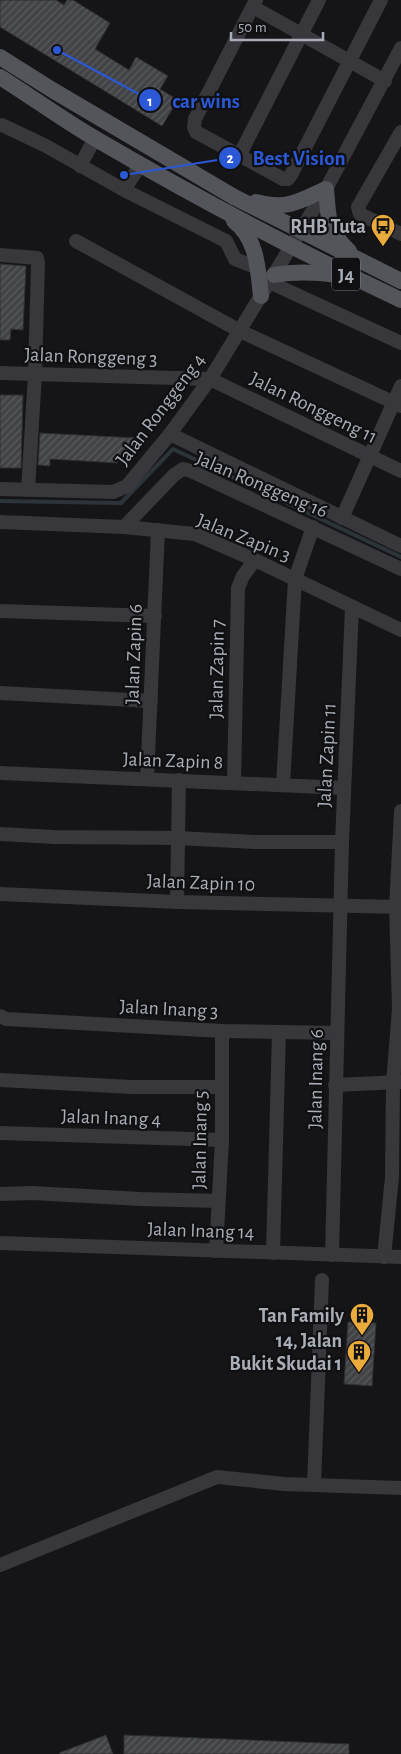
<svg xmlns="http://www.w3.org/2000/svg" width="401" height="1754" font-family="'Alegreya Sans',sans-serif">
	<defs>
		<pattern id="building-hatch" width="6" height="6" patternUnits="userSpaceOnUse" patternTransform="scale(1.25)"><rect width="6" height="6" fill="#424347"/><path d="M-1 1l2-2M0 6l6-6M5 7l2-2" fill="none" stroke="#5a5b5f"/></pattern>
	</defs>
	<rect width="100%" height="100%" fill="#151517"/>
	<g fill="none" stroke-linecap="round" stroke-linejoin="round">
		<polyline stroke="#2c343a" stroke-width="4" points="0,501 121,503 173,449 401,557"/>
	</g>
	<g fill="url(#building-hatch)" stroke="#2f2f33">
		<polygon points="0,0 56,0 64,5 67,0 73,0 110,23 95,49 129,70 136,57 168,76 160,89 178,100 162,126 0,27"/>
		<polygon points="0,264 26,266 23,330 11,329 10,340 0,340"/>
		<polygon points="0,395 23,395 21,468 0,468"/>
		<polygon points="40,433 137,438 136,444 117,463 50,459 50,466 38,465"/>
		<polygon points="348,1322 376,1323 372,1386 344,1384"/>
		<polygon points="106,1735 113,1754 60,1754 59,1753"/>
		<polygon points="124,1735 349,1744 349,1754 124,1754"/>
	</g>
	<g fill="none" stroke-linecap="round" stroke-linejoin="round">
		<g stroke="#37373c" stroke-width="14">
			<polyline points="256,0 195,119 194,127 196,132 283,179 288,179 292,173 381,0"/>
			<polyline points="253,7 385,81"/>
			<polyline points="2,125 46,146 124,190 226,241 235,259 258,268"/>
			<polyline points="401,132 358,207 360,214 401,234"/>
			<polyline points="239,156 319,0"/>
			<polyline points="80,166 95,138"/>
			<polyline points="124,190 141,164"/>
			<polyline points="76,241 240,331 401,406"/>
			<polyline points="0,255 37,258 38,263 35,374 28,490"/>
			<polyline points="269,282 401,343"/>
			<polyline points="0,373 210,379 401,471"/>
			<polyline points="170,434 401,546"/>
			<polyline points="0,489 113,492 127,486 170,434 210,379 326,189 401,48"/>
			<polyline points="342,518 401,386"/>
			<polyline points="0,522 124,527 195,534 255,560 401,630"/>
			<polyline points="124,527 174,475 183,469 191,471 401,569"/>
			<polyline points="0,611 155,616"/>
			<polyline points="0,693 151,701"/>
			<polyline points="0,773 344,788"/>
			<polyline points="147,779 158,530"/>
			<polyline points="234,783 238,588 243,576 255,560"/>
			<polyline points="283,785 295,579 313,527"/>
			<polyline points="0,834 54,837 178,838 254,842 342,842"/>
			<polyline points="0,894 177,902 401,907"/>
			<polyline points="177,902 179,780"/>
			<polyline points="0,1016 6,1019 222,1031 336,1033"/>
			<polyline points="0,1080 132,1087 221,1087"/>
			<polyline points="335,1085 401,1082"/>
			<polyline points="0,1133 222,1140"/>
			<polyline points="0,1194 32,1193 141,1199 218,1201"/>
			<polyline points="0,1243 401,1257"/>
			<polyline points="216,1251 222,1140 222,1031"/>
			<polyline points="273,1253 279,1032"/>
			<polyline points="332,1255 342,842 352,607"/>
			<polyline points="384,1257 392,1177 393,1083 399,1009 396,907 401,811"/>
			<polyline points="314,1485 322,1280"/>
			<polyline points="0,1565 217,1477 284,1484 401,1488"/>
		</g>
		<g stroke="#53555b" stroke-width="16">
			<polyline points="0,57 54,91 234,197 401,281"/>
			<path d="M 0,77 C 32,97 63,120 96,139 C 195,197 297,251 401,300"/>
			<path d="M 256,202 C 287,210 298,202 326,189 C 329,219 326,229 349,251"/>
			<path d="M 234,221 C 257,238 258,269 261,296"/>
			<path d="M 274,275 C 296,271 316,272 338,275"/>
		</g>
	</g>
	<defs>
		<symbol id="bus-pin" viewBox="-11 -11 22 30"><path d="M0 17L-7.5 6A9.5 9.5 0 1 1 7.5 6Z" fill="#e8ab3c" stroke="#101012"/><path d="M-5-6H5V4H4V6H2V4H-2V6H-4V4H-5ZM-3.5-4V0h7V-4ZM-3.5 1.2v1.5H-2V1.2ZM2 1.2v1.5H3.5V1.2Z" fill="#111"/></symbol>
		<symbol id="building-pin" viewBox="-11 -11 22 30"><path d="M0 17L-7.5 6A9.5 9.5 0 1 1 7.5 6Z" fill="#e8ab3c" stroke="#101012"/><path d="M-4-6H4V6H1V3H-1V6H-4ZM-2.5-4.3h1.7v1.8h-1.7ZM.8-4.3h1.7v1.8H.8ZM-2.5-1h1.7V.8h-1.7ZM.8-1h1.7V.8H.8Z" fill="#111"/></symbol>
	</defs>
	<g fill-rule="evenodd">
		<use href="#bus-pin" x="369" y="212" width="28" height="38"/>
		<use href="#building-pin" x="348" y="1301" width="28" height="38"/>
		<use href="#building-pin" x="345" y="1338" width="28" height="38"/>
	</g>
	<g text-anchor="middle" stroke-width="4.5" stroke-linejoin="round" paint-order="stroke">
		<rect fill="#101012" stroke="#7a7e85" stroke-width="1" x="332" y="257.5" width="28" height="33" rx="4"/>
		<g font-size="19" font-weight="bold" fill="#a8adb6">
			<text x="346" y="281">J4</text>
		</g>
		<g font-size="20" font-weight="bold" fill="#a8adb6" stroke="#101012" text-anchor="end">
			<text x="366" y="233">RHB Tuta</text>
			<text x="344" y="1322">Tan Family</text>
			<text x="342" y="1347">14, Jalan<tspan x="342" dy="23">Bukit Skudai 1</tspan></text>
		</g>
		<g font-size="20" fill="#a8adb6" stroke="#101012">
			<text transform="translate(91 356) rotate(2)" y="7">Jalan Ronggeng 3</text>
			<text transform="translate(314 407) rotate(26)" y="7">Jalan Ronggeng 11</text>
			<text transform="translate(160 409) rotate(-53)" y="7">Jalan Ronggeng 4</text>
			<text transform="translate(262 484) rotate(23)" y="7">Jalan Ronggeng 16</text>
			<text transform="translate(244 537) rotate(22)" y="7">Jalan Zapin 3</text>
			<text transform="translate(133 654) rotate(-88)" y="7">Jalan Zapin 6</text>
			<text transform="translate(216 669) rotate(-89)" y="7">Jalan Zapin 7</text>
			<text transform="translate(326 755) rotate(-87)" y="7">Jalan Zapin 11</text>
			<text transform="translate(173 760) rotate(2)" y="7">Jalan Zapin 8</text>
			<text transform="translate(201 882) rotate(2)" y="7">Jalan Zapin 10</text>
			<text transform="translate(169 1008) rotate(3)" y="7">Jalan Inang 3</text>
			<text transform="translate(315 1079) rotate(-89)" y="7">Jalan Inang 6</text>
			<text transform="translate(111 1117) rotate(2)" y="7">Jalan Inang 4</text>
			<text transform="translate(199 1140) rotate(-89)" y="7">Jalan Inang 5</text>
			<text transform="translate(201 1230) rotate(2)" y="7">Jalan Inang 14</text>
		</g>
	</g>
	<path fill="none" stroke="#2b58d5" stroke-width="2" d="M57 50L150 100M124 175L230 158"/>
	<g fill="#2b58d5" stroke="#101012" stroke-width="2">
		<circle cx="57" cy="50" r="5"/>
		<circle cx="124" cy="175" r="5"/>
		<circle cx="150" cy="100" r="12"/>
		<circle cx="230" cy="158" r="12"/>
	</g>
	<g font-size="15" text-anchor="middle" font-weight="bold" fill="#fff">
		<text x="150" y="106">1</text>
		<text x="230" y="163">2</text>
	</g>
	<g font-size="21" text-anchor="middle" font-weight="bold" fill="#2b58d5" stroke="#101012" stroke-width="4.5" stroke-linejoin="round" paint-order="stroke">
		<text x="206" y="108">car wins</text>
		<text x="299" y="165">Best Vision</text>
	</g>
	<path d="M231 32v8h92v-8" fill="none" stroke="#a8adb6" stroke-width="2.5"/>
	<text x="238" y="32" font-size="15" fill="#a8adb6" stroke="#101012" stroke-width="4" paint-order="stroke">50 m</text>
</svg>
